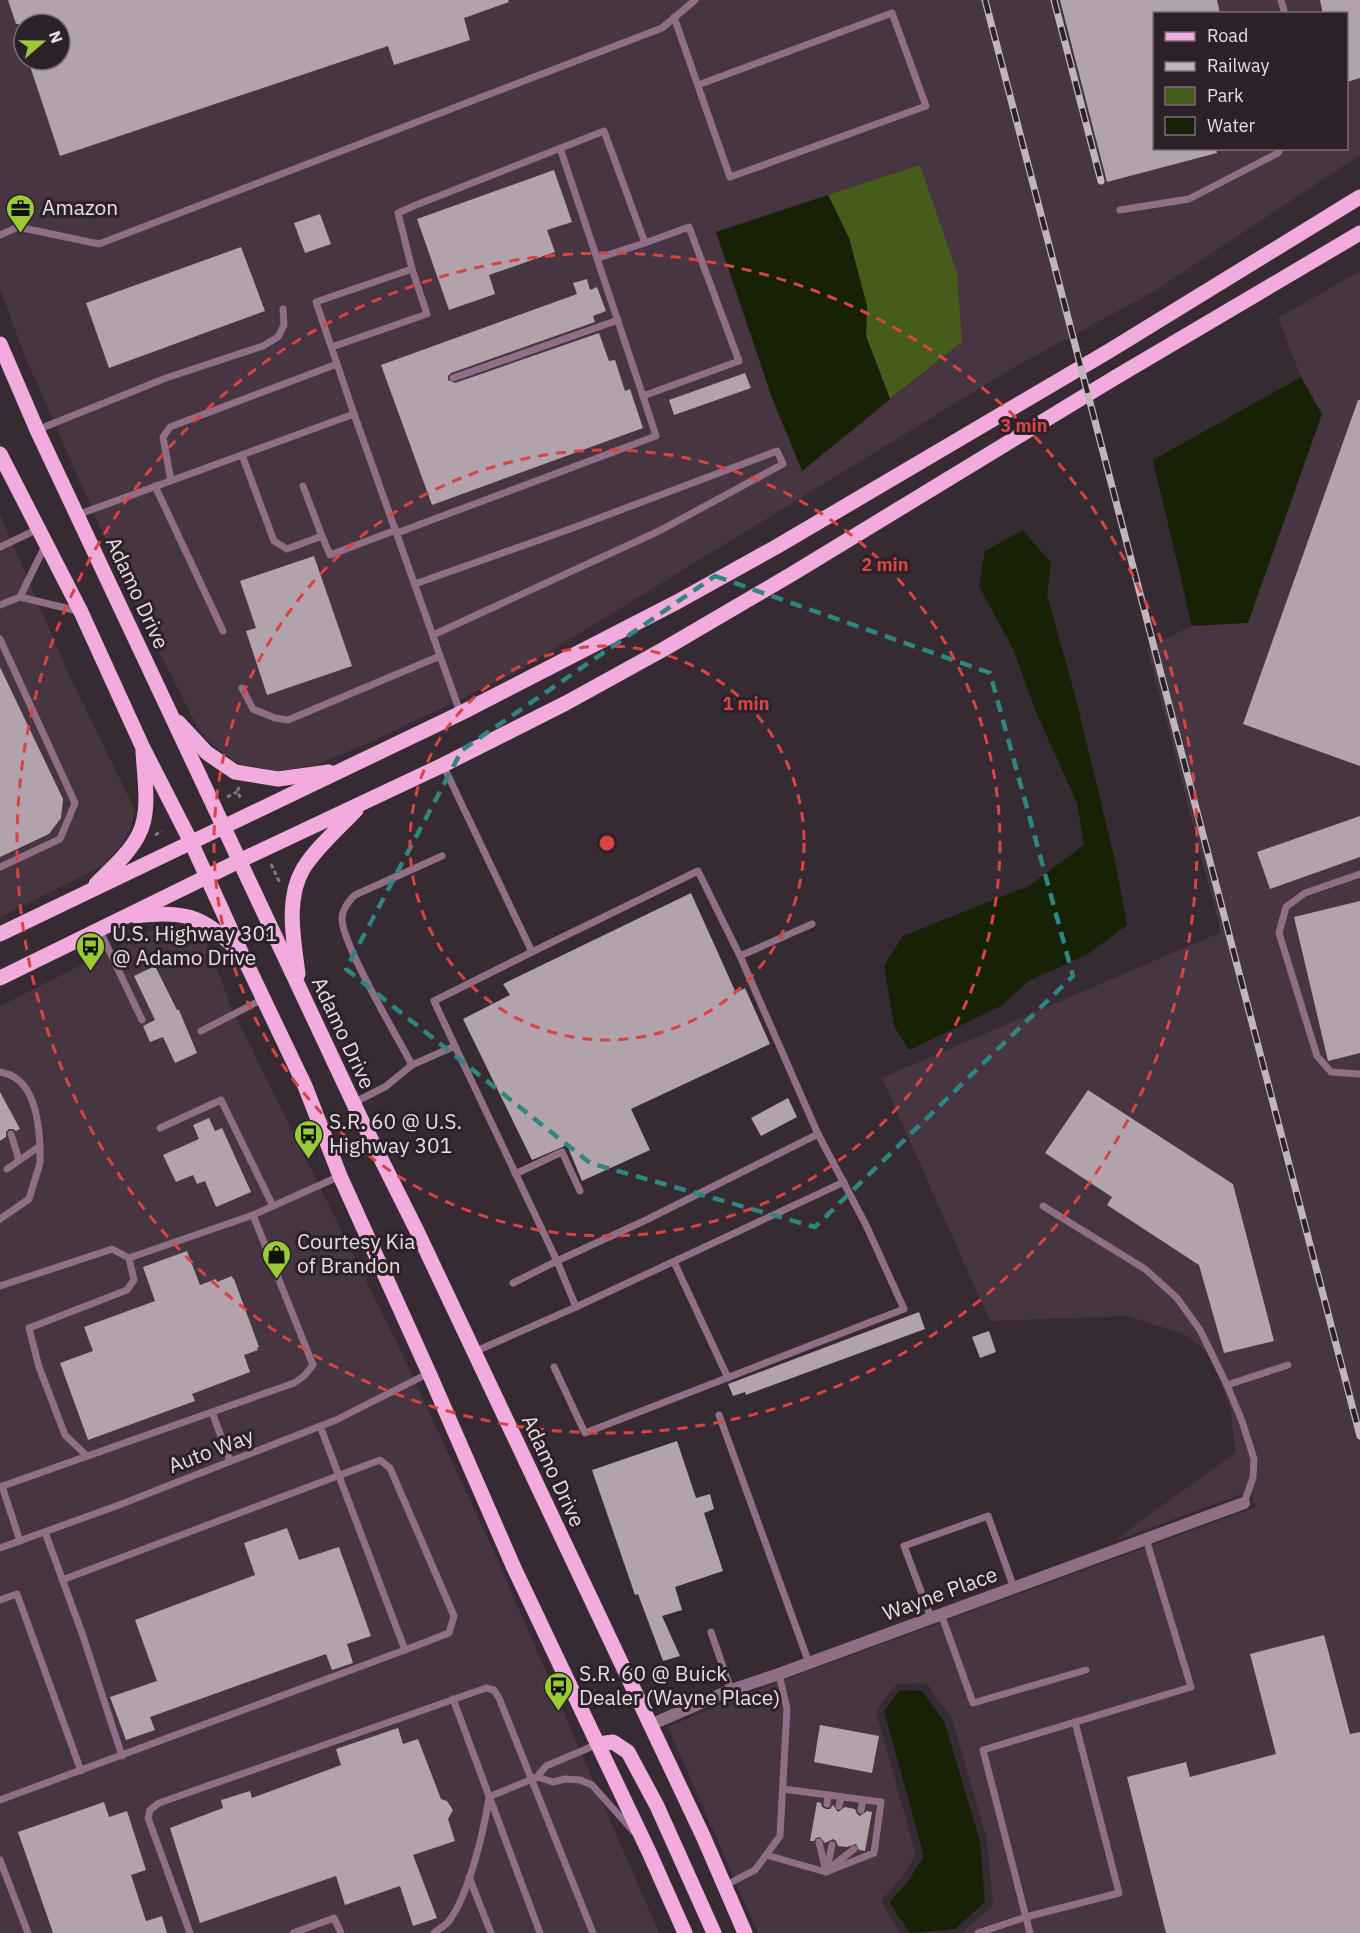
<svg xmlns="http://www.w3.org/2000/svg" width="1360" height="1933" font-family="'IBM Plex Sans',sans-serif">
	<rect width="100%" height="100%" fill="#372b33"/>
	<g fill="#473541" fill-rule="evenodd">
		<path d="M 0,0 L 1360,0 L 1360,155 L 1153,292 L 1011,369 L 518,671 L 374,741 L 316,765 L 279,771 L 239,764 L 214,746 L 199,730 L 130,595 L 24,354 L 0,288 ZM 1154,14 L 1346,14 L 1346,148 L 1154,148 ZM 24,24 L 60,24 L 60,60 L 24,60 ZM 920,166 L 962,342 L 802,471 L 716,232 Z"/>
		<polygon points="1360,271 1360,1933 961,1933 993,1906 987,1839 952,1719 928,1685 923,1683 898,1684 894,1687 876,1712 916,1855 900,1879 881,1901 900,1933 758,1933 668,1727 735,1698 1256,1507 1250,1491 1112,1542 1235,1453 1231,1411 1214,1363 1202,1347 1184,1334 1127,1316 990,1321 882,1078 1221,932 1147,647 1192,626 1248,622 1321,415 1301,377 1278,318"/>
		<polygon points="0,514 70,677 135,810 130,831 118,849 102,866 0,917"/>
		<polygon points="167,922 206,940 231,1007 396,1341 495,1554 659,1933 0,1933 0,1006"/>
	</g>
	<polygon fill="#465c1b" points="920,165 957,273 962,342 890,399 866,336 867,306 849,238 828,195"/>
	<g fill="#172105">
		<polygon points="828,195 849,238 867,306 866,336 890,399 802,471 772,398 716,232"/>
		<polygon points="1301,377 1322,414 1248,623 1192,626 1153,460"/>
		<polygon points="1023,530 1051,563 1047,595 1075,695 1115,861 1127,925 1088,954 1029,981 1001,1006 909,1050 894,1026 884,966 903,936 1029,886 1084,845 1077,803 1036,712 1013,649 979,586 985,551"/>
		<polygon points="900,1690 922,1691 944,1721 980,1841 985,1902 955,1929 910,1933 889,1902 907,1883 924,1856 884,1711"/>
	</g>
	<g fill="#b1a2ac">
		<polygon points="8,0 508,0 509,2 464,18 470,40 394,65 388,46 60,156 28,60 60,60 60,24 16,24"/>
		<polygon points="1060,0 1217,0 1220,14 1155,14 1155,148 1216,148 1217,153 1107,182"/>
		<polygon points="1320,0 1360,0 1360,78 1347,82 1347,14 1323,14"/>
		<polygon points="554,170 572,222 547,230 555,252 489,275 495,294 449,310 417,219"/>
		<polygon points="320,214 331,244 305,253 294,223"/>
		<polygon points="241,247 265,311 109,368 86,303"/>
		<polygon points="587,279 590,290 597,287 606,311 593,316 595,322 451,373 448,376 448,380 455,383 599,333 609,361 615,360 625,391 630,389 643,428 432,505 381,365 577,294 573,283"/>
		<polygon points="745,373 751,388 674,415 669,400"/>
		<polygon points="1358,400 1360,400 1360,766 1243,724"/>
		<polygon points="314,556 352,666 267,695 246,631 256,628 240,581"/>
		<polygon points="0,667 63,799 61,818 49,834 0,857"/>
		<polygon points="1360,816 1360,857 1270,889 1257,852"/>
		<polygon points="691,893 736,993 745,988 770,1044 631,1109 650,1150 582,1181 567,1145 532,1160 463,1019 510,995 503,984"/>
		<polygon points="1360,901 1360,1053 1328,1061 1294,917"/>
		<polygon points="155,966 177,1010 179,1010 197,1053 175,1063 163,1037 150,1042 143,1026 155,1020 134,976"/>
		<polygon points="1088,1090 1233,1184 1274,1341 1224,1353 1199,1265 1107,1205 1112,1197 1045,1153"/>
		<polygon points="0,1092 20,1129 16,1131 13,1129 9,1129 6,1132 6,1137 0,1141"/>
		<polygon points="788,1098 797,1117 761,1136 751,1118"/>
		<polygon points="209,1118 215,1131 222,1128 251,1192 216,1207 205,1181 197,1184 193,1175 176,1182 163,1155 199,1139 193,1125"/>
		<polygon points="187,1251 200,1285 216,1279 217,1282 232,1276 233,1279 234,1279 259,1347 257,1348 258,1350 244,1355 250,1372 192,1394 195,1401 88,1440 60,1363 93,1351 84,1327 155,1301 143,1267"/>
		<polygon points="919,1312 925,1329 746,1395 745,1392 733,1396 728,1384"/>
		<polygon points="989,1331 996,1352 980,1358 972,1337"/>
		<polygon points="677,1441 696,1498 710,1494 714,1509 704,1513 723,1571 675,1587 682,1610 662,1616 680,1656 663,1661 638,1594 635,1595 592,1470"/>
		<polygon points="287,1528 299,1560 339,1547 371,1636 347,1644 353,1663 332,1670 326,1654 150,1717 155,1730 126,1740 110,1697 157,1681 135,1620 255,1575 244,1543"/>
		<polygon points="1324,1635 1350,1734 1360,1732 1360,1933 1166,1933 1127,1777 1186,1762 1190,1777 1276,1754 1250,1654"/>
		<polygon points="820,1725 879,1736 872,1773 814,1762"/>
		<polygon points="398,1728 403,1744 418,1739 441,1799 447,1801 453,1810 448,1819 455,1841 413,1855 437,1918 413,1926 400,1886 345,1905 336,1876 200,1923 170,1828 223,1808 221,1800 250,1791 252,1798 341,1765 336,1749"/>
		<polygon points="104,1802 109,1817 127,1811 146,1870 131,1875 146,1921 162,1916 167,1933 53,1933 18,1832"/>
		<polygon points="817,1802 821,1803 822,1807 826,1809 830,1809 833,1805 838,1812 845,1807 855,1809 857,1814 860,1816 867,1811 872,1812 865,1851 859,1850 856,1844 847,1847 838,1846 836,1841 833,1839 825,1843 820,1837 816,1838 814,1841 810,1841"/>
	</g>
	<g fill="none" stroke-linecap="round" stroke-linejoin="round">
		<g stroke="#857b81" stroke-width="3" stroke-dasharray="4.5 3" stroke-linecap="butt">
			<polyline points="239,787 237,792 242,800"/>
			<polyline points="227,797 237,792"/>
			<polyline points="155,835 162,831"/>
			<polyline points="271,864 280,883"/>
		</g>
		<g stroke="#906e86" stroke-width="7">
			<polyline points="1281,0 1285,14"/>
			<path d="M 674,17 C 693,71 711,124 730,177 L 926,106 L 892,13 L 698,85"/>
			<polyline points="1120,210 1189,199 1278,153 1281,148"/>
			<polyline points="0,235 18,227 99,244 662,28 695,0"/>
			<polyline points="598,258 645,243"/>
			<polyline points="332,347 427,314 412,269"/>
			<polyline points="453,378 618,320"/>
			<polyline points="354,414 316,302 412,269 398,213 416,205 604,131 645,243 689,227 739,361 643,396 560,148"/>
			<polyline points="37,430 166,378 263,346 278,337 284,325 283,309"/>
			<polyline points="242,455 274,541 287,549 322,536 330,555 396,530"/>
			<polyline points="171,481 163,437 170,427 337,364"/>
			<polyline points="155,486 223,631"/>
			<polyline points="303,486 322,536"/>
			<polyline points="77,515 354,414 460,712"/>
			<polyline points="397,533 656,436 643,396"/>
			<polyline points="0,547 38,529"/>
			<polyline points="415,584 570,529 777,451 783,464 659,531 433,635"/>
			<polyline points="20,597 45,546"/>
			<polyline points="0,605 20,597 78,611"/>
			<polyline points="0,639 75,803 60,839 0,867"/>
			<polyline points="242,688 253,709 275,718 288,720 440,656"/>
			<polyline points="443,765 532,952 698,871 740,956 812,924"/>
			<polyline points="1360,874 1305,893 1286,907 1279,933 1317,1056 1331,1072 1360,1074"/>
			<polyline points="99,929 142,1020"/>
			<polyline points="201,1031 263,999"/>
			<polyline points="455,1046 557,1261 513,1283"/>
			<path d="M 412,1065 C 398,1038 342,944 342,919 C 342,910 349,900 355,895 L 442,856"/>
			<path d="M 0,1072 C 4,1073 10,1074 14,1077 C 35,1089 39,1124 40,1146 L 7,1169"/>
			<polyline points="353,1103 385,1087 412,1065 455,1046 434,1001 532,952"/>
			<polyline points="160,1128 221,1100 273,1206"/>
			<polyline points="11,1134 19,1160"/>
			<polyline points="515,1174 562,1152 580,1191"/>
			<polyline points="1043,1206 1145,1269 1177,1298 1200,1330 1227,1385 1242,1421 1254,1459 1253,1478 1244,1503"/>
			<polyline points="0,1219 29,1199 40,1163 40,1146"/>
			<polyline points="674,1262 728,1378"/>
			<polyline points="0,1286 112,1249 129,1258 253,1215 340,1176"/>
			<polyline points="576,1307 844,1182"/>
			<polyline points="474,1352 576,1307 557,1261 646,1220 818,1134"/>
			<polyline points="554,1367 585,1433 904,1309 866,1225 818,1134 740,956"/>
			<polyline points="1227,1385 1288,1365"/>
			<polyline points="212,1412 230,1461"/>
			<polyline points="719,1415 809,1663"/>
			<polyline points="87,1456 65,1435 39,1367 29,1328 127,1290 134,1280 129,1258"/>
			<polyline points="2,1486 20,1541"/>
			<polyline points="0,1487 294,1383 304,1376 313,1365 253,1215"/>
			<polyline points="45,1532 83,1636 122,1756"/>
			<polyline points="0,1548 119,1505 336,1420 429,1373"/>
			<polyline points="62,1580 380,1460 390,1468 454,1616 449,1633 405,1650"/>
			<polyline points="0,1600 17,1594 81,1771"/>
			<polyline points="941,1614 973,1703 1086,1670"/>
			<polyline points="931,1618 904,1546 988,1516 1014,1588"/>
			<polyline points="711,1632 731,1690"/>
			<polyline points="453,1699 540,1933"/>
			<polyline points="537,1777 553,1782 565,1779 580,1780 592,1785 634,1832"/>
			<polyline points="0,1800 405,1650 320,1426"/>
			<polyline points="827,1804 828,1795"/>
			<polyline points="839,1806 841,1797"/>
			<polyline points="861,1810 863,1800"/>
			<polyline points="819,1842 826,1872"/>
			<polyline points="766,1855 826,1872 874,1853 881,1802 783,1789"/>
			<polyline points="0,1860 28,1933"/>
			<polyline points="830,1868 854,1849"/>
			<polyline points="827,1869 832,1845"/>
			<polyline points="469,1877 491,1933"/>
			<polyline points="724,1886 755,1870 780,1836 787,1709 779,1674"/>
			<polyline points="190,1933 148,1818 150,1810 159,1803 486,1688 494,1690 499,1698 593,1933"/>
			<polyline points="293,1933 334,1918 341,1933"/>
			<path d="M 434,1933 C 439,1929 445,1926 449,1921 C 469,1894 484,1831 489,1797 L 537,1777 L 546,1766 L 598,1744"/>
			<polyline points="978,1933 1026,1917 1119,1893 1075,1722"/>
			<polyline points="1030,1933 983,1750 1191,1687 1146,1539"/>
		</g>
		<polyline stroke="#906e86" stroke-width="12" points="650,1725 731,1690 779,1674 1244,1503"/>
		<g stroke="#f2abdd" stroke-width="15">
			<polyline points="0,344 37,430 360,1117 417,1231 703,1836 745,1933"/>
			<polyline points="0,454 81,612 143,748 191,842 241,952 305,1086 340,1176 429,1373 514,1568 649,1852 685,1933"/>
			<polyline points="178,722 207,753 235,772 278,779 329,772"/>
			<path d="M 96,884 C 111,869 129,854 139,834 C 151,811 144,776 143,751"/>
			<path d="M 136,916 C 184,910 201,916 236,948"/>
			<polyline points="0,934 461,713 677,602 776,547 1109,351 1360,197"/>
			<path d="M 298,974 C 294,941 285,900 303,869 C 316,848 338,829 356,810"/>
			<polyline points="0,978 239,861 443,765 566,703 664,649 792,574 1116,377 1360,233"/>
			<polyline points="598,1744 613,1742 628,1752 657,1806 714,1933"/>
		</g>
		<defs>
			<g id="rail">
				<polyline points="985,0 1360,1436"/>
				<polyline points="1054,0 1101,181"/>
			</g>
		</defs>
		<use href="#rail" stroke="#bfb6bc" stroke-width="7"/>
		<use href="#rail" stroke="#2d2129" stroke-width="4.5" stroke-dasharray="14" stroke-linecap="butt"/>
	</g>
	<path fill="none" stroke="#2f8680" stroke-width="4.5" stroke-dasharray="12 8" stroke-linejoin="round" d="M 715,576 L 990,673 L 1073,976 L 815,1227 L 590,1163 L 346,969 L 462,750 Z"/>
	<g fill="none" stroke="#d84344" stroke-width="3" stroke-dasharray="10 8">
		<circle cx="607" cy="843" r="197"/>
		<circle cx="607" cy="843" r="393"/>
		<circle cx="607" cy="843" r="590"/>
	</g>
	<defs>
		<symbol id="office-pin" viewBox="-11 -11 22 30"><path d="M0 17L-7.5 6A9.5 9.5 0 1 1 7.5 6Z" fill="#9acb34" stroke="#2d2129"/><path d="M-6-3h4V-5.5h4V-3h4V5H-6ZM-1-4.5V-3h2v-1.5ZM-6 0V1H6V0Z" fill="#111"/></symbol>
		<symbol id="bus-pin" viewBox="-11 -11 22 30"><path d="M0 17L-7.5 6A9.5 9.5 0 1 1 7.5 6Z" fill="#9acb34" stroke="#2d2129"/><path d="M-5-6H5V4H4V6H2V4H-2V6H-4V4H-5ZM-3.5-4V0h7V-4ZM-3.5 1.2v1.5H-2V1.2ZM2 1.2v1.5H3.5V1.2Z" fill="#111"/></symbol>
		<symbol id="shop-pin" viewBox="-11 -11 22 30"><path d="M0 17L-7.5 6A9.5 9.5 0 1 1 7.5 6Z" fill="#9acb34" stroke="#2d2129"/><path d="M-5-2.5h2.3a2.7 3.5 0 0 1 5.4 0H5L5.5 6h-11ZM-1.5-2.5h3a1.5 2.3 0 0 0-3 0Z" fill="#111"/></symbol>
	</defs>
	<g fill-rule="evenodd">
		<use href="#office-pin" x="4" y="192" width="33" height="45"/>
		<use href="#bus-pin" x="74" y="930" width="33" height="45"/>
		<use href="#bus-pin" x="292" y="1118" width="33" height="45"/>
		<use href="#shop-pin" x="260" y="1238" width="33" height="45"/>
		<use href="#bus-pin" x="542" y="1670" width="33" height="45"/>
	</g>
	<g text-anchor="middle" stroke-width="6" stroke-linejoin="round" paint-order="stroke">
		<g font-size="21" fill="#e6dee3" stroke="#2d2129" text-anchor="start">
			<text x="42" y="215">Amazon</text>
			<text x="112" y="941">U.S. Highway 301<tspan x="112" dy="24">@ Adamo Drive</tspan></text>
			<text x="329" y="1129">S.R. 60 @ U.S.<tspan x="329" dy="24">Highway 301</tspan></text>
			<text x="297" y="1249">Courtesy Kia<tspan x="297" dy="24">of Brandon</tspan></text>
			<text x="579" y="1681">S.R. 60 @ Buick<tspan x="579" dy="24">Dealer (Wayne Place)</tspan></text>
		</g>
		<g font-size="21" fill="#e6dee3" stroke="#2d2129">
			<text transform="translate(137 593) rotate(65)" y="7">Adamo Drive</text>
			<text transform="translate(343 1033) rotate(65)" y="7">Adamo Drive</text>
			<text transform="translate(211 1451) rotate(-21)" y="7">Auto Way</text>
			<text transform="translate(553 1471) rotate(65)" y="7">Adamo Drive</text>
			<text transform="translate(940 1594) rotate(-20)" y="7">Wayne Place</text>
		</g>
	</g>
	<circle cx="607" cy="843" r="9" fill="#d84344" stroke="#2d2129" stroke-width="3"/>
	<g font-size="18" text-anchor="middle" font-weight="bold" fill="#d84344" stroke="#2d2129" stroke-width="6" stroke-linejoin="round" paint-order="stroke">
		<text x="1024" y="432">3 min</text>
		<text x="885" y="571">2 min</text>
		<text x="746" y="710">1 min</text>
	</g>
	<rect x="1153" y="12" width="195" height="138" fill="#2d2129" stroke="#776d73" stroke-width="1.5"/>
	<rect x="1165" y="32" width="30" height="9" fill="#f2abdd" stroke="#776d73" stroke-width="1.5"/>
	<text x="1207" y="42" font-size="18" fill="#e6dee3">Road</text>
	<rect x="1165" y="62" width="30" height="9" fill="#bfb6bc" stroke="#776d73" stroke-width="1.5"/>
	<text x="1207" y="72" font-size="18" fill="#e6dee3">Railway</text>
	<rect x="1165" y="87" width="30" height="18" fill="#465c1b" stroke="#776d73" stroke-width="1.5"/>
	<text x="1207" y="102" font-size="18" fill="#e6dee3">Park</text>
	<rect x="1165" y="117" width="30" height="18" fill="#172105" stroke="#776d73" stroke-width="1.5"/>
	<text x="1207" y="132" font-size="18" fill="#e6dee3">Water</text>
	<g transform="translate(42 42) rotate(70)"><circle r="28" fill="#2d2129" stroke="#776d73" stroke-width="1.5"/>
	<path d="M0-4.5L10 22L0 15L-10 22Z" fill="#9acb34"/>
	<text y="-9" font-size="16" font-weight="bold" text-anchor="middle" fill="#e6dee3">N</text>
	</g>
</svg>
